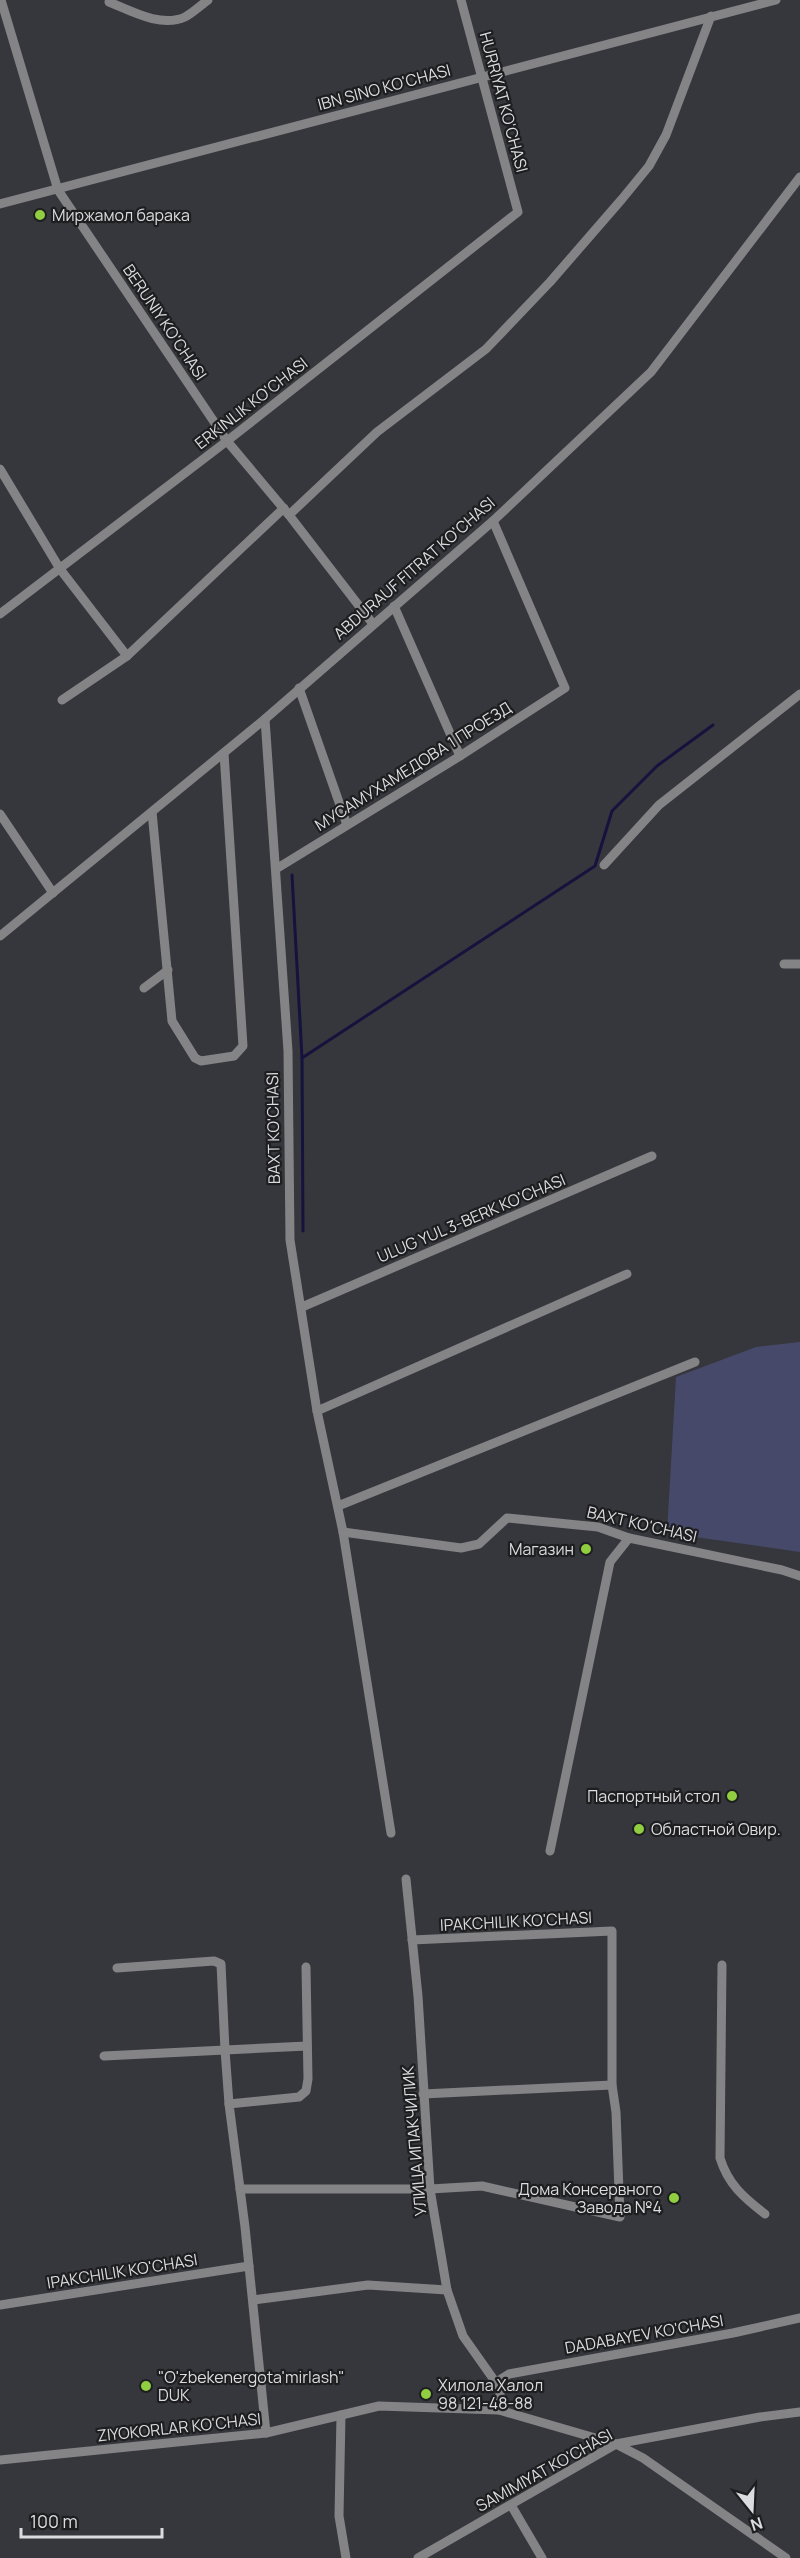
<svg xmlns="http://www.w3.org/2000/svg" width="800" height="2558" font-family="Manrope,sans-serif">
	<rect width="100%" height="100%" fill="#36373c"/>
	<polygon fill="#46496a" points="800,1342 800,1552 667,1533 676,1377 756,1347"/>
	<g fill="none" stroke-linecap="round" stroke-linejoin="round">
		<g stroke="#15123e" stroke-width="3">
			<polyline points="292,875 302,1058 303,1231"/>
			<polyline points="302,1058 595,866 612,811 657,766 713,725"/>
		</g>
		<g stroke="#848487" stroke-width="9">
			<polyline points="1,0 58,190 227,441 289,515 373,624"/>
			<path d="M 109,2 C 131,11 161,28 185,17 C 193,13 201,5 208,0"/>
			<polyline points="0,204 776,0"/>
			<polyline points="0,469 60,569 127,656"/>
			<polyline points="289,515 377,432 486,349 550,282 622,199 649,166 666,135 711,16"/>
			<polyline points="394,606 460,756"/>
			<polyline points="0,614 227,441 518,212 461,0"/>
			<polyline points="299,688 347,825"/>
			<polyline points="62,700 127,656 284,508"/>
			<polyline points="265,719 288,1051 290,1240 317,1411 343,1532 391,1833"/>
			<polyline points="152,812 172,1021 195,1058 201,1061 234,1056 243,1046 224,753"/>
			<polyline points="0,814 53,893"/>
			<polyline points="604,865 659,805 800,694"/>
			<polyline points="276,869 460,756 565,688 493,521"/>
			<polyline points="0,936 265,719 493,521 651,372 800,177"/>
			<polyline points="784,964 800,964"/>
			<polyline points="144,988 168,970"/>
			<polyline points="302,1307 652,1156"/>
			<polyline points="317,1411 627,1274"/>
			<polyline points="338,1506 695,1362"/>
			<polyline points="343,1532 461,1548 479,1544 507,1518 598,1527 629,1538 782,1570 800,1576"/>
			<polyline points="550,1851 610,1562 629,1538"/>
			<polyline points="406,1879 418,1996 430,2189 447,2290 463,2336 499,2387"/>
			<path d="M 722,1965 L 720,2158 C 728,2184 743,2197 765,2214"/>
			<polyline points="117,1968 214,1961 221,1964 225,2050 307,2046"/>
			<polyline points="104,2056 225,2050 229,2104"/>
			<polyline points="423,2094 612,2085"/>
			<polyline points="240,2189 430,2189 482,2186 620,2217 616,2112 612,2085 612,1931 412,1940"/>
			<polyline points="253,2300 368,2285 447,2290"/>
			<polyline points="0,2305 249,2266"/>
			<polyline points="499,2410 501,2379 509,2374 733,2333 800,2318"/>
			<polyline points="341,2415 339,2516 346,2558"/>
			<polyline points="266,2433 245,2227 229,2104 299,2097 306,2091 308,2079 306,1967"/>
			<polyline points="0,2460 266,2433 379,2406 499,2410 616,2444 643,2458 786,2558"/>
			<polyline points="511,2505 542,2558"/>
			<polyline points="418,2558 616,2444 760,2417 800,2412"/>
		</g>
	</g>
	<g fill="#90cd40" stroke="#1e1e20" stroke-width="2">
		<circle cx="40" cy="215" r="6"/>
		<circle cx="586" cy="1549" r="6"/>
		<circle cx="732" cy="1796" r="6"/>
		<circle cx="639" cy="1829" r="6"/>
		<circle cx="674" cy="2198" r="6"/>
		<circle cx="146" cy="2386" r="6"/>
		<circle cx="426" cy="2394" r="6"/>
	</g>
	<g text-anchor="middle" stroke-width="4.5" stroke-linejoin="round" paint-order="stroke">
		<g font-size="16" fill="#dbdcdf" stroke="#1e1e20">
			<text transform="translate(384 87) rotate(-15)" y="6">IBN SINO KO'CHASI</text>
			<text transform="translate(504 102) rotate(75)" y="6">HURRIYAT KO'CHASI</text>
			<text transform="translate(165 322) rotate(56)" y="6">BERUNIY KO'CHASI</text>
			<text transform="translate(251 403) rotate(-38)" y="6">ERKINLIK KO'CHASI</text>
			<text transform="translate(414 568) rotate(-41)" y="6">ABDURAUF FITRAT KO'CHASI</text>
			<text transform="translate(413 766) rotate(-32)" y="6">МУСАМУХАМЕДОВА 1 ПРОЕЗД</text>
			<text transform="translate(273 1128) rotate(-91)" y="6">BAXT KO'CHASI</text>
			<text transform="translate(471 1218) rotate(-23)" y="6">ULUG YUL 3-BERK KO'CHASI</text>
			<text transform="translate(642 1524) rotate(13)" y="6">BAXT KO'CHASI</text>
			<text transform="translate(516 1921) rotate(-3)" y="6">IPAKCHILIK KO'CHASI</text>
			<text transform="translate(414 2141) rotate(-95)" y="6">УЛИЦА ИПАКЧИЛИК</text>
			<text transform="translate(122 2271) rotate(-9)" y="6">IPAKCHILIK KO'CHASI</text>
			<text transform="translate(644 2334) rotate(-10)" y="6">DADABAYEV KO'CHASI</text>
			<text transform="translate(179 2427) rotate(-6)" y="6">ZIYOKORLAR KO'CHASI</text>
			<text transform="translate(544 2470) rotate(-29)" y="6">SAMIMIYAT KO'CHASI</text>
		</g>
		<g font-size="16" fill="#dbdcdf" stroke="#1e1e20" text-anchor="start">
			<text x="52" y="221">Миржамол барака</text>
			<text x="574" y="1555" text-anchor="end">Магазин</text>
			<text x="720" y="1802" text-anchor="end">Паспортный стол</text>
			<text x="651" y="1835">Областной Овир.</text>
			<text x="662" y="2195" text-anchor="end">Дома Консервного<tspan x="662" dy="18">Завода №4</tspan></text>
			<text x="158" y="2383">"O'zbekenergota'mirlash"<tspan x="158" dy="18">DUK</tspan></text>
			<text x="438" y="2391">Хилола Халол<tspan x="438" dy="18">98 121-48-88</tspan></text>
		</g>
	</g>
	<g transform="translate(752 2510) rotate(162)" stroke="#1e1e20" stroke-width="4.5" paint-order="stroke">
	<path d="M0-4.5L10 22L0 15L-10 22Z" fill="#dbdcdf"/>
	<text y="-9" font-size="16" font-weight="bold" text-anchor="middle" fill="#dbdcdf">N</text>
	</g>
	<path d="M21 2528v9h141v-9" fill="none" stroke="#dbdcdf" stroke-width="3"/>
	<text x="30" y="2528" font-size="18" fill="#dbdcdf" stroke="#1e1e20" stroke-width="4.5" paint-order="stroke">100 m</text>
</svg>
